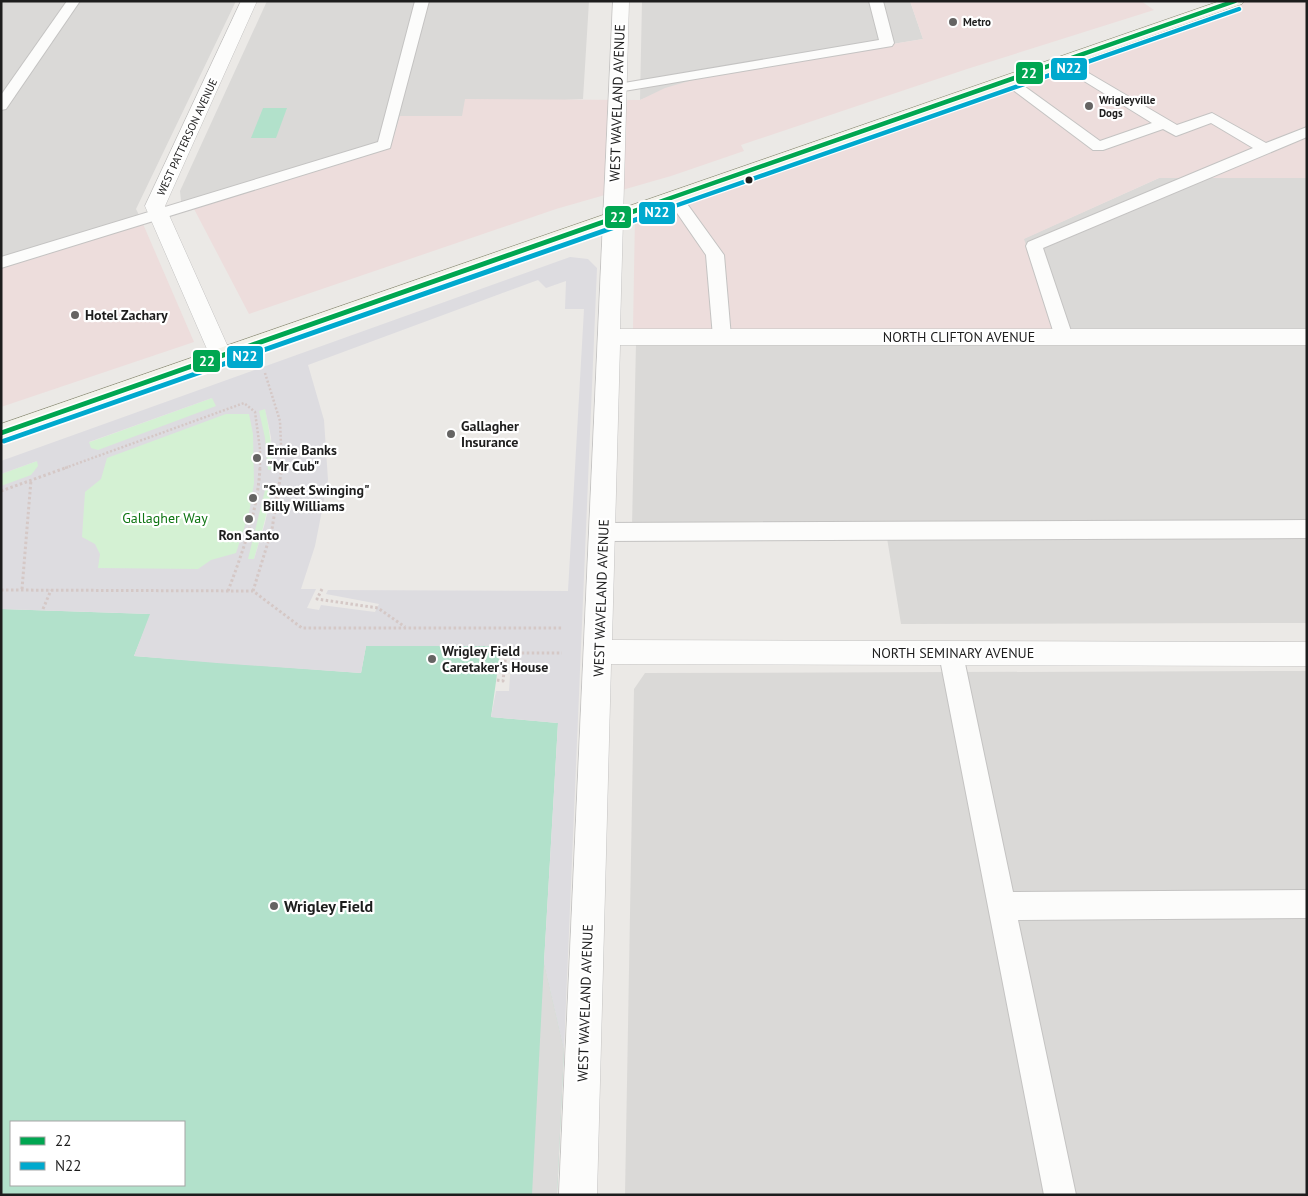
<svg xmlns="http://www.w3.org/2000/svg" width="1308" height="1196" font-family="'PT Sans',sans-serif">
	<rect width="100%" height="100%" fill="#ebe9e6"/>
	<g fill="#dad9d7">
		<polygon points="1,1 236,1 136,209 140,217 1,259"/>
		<polygon points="267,1 589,1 583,99 564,100 561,135 400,116 391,146 182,210 180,191"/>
		<polygon points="642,1 910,1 923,39 717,73 640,100"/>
		<polygon points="1159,178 1307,178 1307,331 1055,332 1023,239"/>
		<polygon points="636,343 1307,344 1307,522 632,526"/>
		<polygon points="1307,537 1307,623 901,624 887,538"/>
		<polygon points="1307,671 1307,1195 625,1195 634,689 645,673"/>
	</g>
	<g fill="#eddddc">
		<polygon points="910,1 1141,1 1154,10 967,69 741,145 744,151 671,176 556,209 249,314 193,207 391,146 400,116 462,116 465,99 640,100 665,88 717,73 923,39"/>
		<polygon points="1247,1 1307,1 1307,178 1159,178 1024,239 1055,332 633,329 635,215"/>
		<polygon points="140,217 194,342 1,407 1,259"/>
	</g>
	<path fill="#d4f1d3" d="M 212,398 L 265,408 C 278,471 272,499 254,559 L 43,609 L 1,609 L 1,474 Z"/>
	<g fill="#b2e1cb" fill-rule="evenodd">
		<polygon points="263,108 287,108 276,138 251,138"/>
		<path d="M 1,609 L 151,614 L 134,656 L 361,673 L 366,646 L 501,646 L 491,717 L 558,723 L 544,963 L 564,1050 L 557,1195 L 1,1195 ZM 11,1122 L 184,1122 L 184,1185 L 11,1185 Z"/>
	</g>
	<path fill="#dddce0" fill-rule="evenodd" d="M 570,257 L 588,259 L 597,268 L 564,1050 L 544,963 L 558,723 L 491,717 L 496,691 L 509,691 L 512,646 L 366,646 L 361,673 L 217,663 L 134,656 L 150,614 L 1,609 L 1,486 L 31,475 L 38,466 L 37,461 L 1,474 L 1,461 ZM 538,280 L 546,288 L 566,281 L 565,309 L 584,309 L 568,591 L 328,590 L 326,594 L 379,604 L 375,612 L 321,605 L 319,610 L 307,608 L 316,589 L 301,589 L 315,546 L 328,480 L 324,420 L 308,365 ZM 212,398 L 216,406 L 98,450 L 91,448 L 89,442 ZM 265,409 L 271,437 L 273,469 L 268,470 L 265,438 L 259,411 ZM 226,414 L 249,414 L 253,434 L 254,483 L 249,513 L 236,553 L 211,560 L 198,569 L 98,568 L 100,554 L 95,544 L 82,537 L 85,492 L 101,479 L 107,458 ZM 273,485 L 265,523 L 254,559 L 248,559 L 266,486 Z"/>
	<polygon fill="#dcdbda" points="544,963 564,1050 557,1195 532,1195"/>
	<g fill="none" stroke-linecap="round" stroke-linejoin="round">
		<defs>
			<g id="lane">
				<polygon points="67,1 80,1 6,109 1,110 1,95"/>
				<polygon points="415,1 429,1 390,148 1,268 1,257 378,142"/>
				<polygon points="869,1 883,1 894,43 892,46 618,92 611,88 618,84 879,40"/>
				<polygon points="1063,58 1177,125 1212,113 1266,143 1307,127 1307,137 1043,248 1073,337 1071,341 1064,343 1057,341 1055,337 1026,246 1028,242 1253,148 1211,123 1176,136 1163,129 1103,150 1093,150 1001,81 1008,77 1013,78 1100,141 1152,123 1058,65 1056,62 1058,59"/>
				<polygon points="674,192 680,194 724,255 731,337 729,341 722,343 715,341 713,337 706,255 666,197"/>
				<polygon points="1307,520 1307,538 603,541 595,538 592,532 595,526 603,523"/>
				<polygon points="951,644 959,647 963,654 1013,892 1307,890 1307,918 1018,920 1076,1195 1044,1195 939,654 943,647"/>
			</g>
			<g id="street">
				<polygon points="241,1 257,1 165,206 232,356 229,362 221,364 213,362 210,356 145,206"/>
				<polygon points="613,1 629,1 620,329 1307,329 1307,345 620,345 612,640 1307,642 1307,666 611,664 597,1195 559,1195"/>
			</g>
			<polygon id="secondary" points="1220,1 1244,1 1242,4 1,442 1,424"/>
		</defs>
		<use href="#lane" stroke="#c4c3c2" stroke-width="2"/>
		<use href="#street" stroke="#c4c3c2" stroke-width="1"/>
		<use href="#secondary" stroke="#93947f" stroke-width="1"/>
		<g stroke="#d5c8c6" stroke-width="2.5" stroke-dasharray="2 2" stroke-linecap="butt">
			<polyline points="265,373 280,421 282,468"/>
			<polyline points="65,468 244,403 255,412 260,449 260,468"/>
		</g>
		<g stroke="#d5c8c6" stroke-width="3" stroke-dasharray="2.5 2.5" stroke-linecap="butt">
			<polyline points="1,491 68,467"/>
			<polyline points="22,589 31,480"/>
			<polyline points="322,589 317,599 378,608 405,627"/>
			<polyline points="1,590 253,591 302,628 563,628"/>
			<path d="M 228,591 C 243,551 258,510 260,467"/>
			<polyline points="253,591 272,529 282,467"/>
			<polyline points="43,609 51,590"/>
			<polyline points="497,680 503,681 506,653 562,653"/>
		</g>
		<use href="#lane" fill="#fcfcfb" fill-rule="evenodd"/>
		<use href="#street" fill="#fcfcfb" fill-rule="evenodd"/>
		<use href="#secondary" fill="#f3f2ea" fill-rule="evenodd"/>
		<defs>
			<polyline id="bus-1-far1" points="642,208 1235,1"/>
			<polyline id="bus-1" points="1,433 646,207"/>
			<polyline id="bus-2-far1" points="669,208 1239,9"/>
			<polyline id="bus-2" points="4,441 672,207"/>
		</defs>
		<use href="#bus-1-far1" stroke="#fff" stroke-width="7"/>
		<use href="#bus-1" stroke="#fff" stroke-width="8"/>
		<use href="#bus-2-far1" stroke="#fff" stroke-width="7"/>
		<use href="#bus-2" stroke="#fff" stroke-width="8"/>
		<use href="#bus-1-far1" stroke="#00a651" stroke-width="4.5"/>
		<use href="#bus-1" stroke="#00a651" stroke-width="5"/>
		<use href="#bus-2-far1" stroke="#00a9ce" stroke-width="4.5"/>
		<use href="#bus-2" stroke="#00a9ce" stroke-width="5"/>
	</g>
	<g fill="#656463" stroke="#fff" stroke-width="2">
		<circle cx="953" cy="22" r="5"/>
		<circle cx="1089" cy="106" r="5"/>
		<circle cx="75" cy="315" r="5"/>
		<circle cx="451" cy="434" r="5"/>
		<circle cx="257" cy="458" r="5"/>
		<circle cx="253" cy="498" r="5"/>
		<circle cx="249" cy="519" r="5"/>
		<circle cx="432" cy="659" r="5"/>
		<circle cx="274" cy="906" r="5"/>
	</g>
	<circle fill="#1d1d1d" stroke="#fff" stroke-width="2" cx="749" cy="180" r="4.5"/>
	<g text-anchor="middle" stroke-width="4.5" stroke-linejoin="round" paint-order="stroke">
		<g font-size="11" font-weight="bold" fill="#1d1d1d" stroke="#fff" text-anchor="start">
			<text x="963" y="26">Metro</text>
			<text x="1099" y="104">Wrigleyville<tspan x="1099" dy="13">Dogs</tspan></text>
		</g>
		<g font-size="11" fill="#1d1d1d" stroke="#fff">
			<text transform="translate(187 137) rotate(-65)" y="4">WEST PATTERSON AVENUE</text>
		</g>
		<g font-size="14" fill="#1d1d1d" stroke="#fff">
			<text transform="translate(617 103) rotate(-88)" y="5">WEST WAVELAND AVENUE</text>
			<text x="959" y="342">NORTH CLIFTON AVENUE</text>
			<text transform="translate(601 598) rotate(-88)" y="5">WEST WAVELAND AVENUE</text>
			<text x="953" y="658">NORTH SEMINARY AVENUE</text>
			<text transform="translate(585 1003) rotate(-88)" y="5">WEST WAVELAND AVENUE</text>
		</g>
		<g font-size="14" font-weight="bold" fill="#1d1d1d" stroke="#fff" text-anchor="start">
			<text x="85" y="320">Hotel Zachary</text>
			<text x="461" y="431">Gallagher<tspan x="461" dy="16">Insurance</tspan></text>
			<text x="267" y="455">Ernie Banks<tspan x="267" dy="16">"Mr Cub"</tspan></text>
			<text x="263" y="495">"Sweet Swinging"<tspan x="263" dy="16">Billy Williams</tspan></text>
			<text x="249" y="540" text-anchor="middle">Ron Santo</text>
			<text x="442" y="656">Wrigley Field<tspan x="442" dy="16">Caretaker's House</tspan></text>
		</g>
		<g font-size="14" fill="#107614" stroke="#fff">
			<text x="165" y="523">Gallagher Way</text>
		</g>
		<g font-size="16" font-weight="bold" fill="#1d1d1d" stroke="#fff" text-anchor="start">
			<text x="284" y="912">Wrigley Field</text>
		</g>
	</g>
	<g stroke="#fff" stroke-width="2">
		<rect x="1050" y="57" width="38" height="24" rx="5" fill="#00a9ce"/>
		<rect x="1015" y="61" width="29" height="24" rx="5" fill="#00a651"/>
		<rect x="638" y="201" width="38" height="24" rx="5" fill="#00a9ce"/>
		<rect x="604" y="205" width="28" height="24" rx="5" fill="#00a651"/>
		<rect x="226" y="345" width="38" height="24" rx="5" fill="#00a9ce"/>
		<rect x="192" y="349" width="29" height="24" rx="5" fill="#00a651"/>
	</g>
	<g font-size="14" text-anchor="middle" font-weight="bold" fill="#fff">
		<text x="1069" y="73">N22</text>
		<text x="1029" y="78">22</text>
		<text x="657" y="217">N22</text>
		<text x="618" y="222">22</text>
		<text x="245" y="361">N22</text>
		<text x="207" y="366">22</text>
	</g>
	<rect width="1308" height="1196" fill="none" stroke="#1d1d1d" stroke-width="5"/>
	<rect x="10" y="1121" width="175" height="65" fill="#ffffff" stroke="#a5a5a5"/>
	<rect x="20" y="1137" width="25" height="8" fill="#00a651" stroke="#a5a5a5"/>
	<text x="55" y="1146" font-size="15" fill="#1d1d1d">22</text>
	<rect x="20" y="1162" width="25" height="8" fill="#00a9ce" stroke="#a5a5a5"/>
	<text x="55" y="1171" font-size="15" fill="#1d1d1d">N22</text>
</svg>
